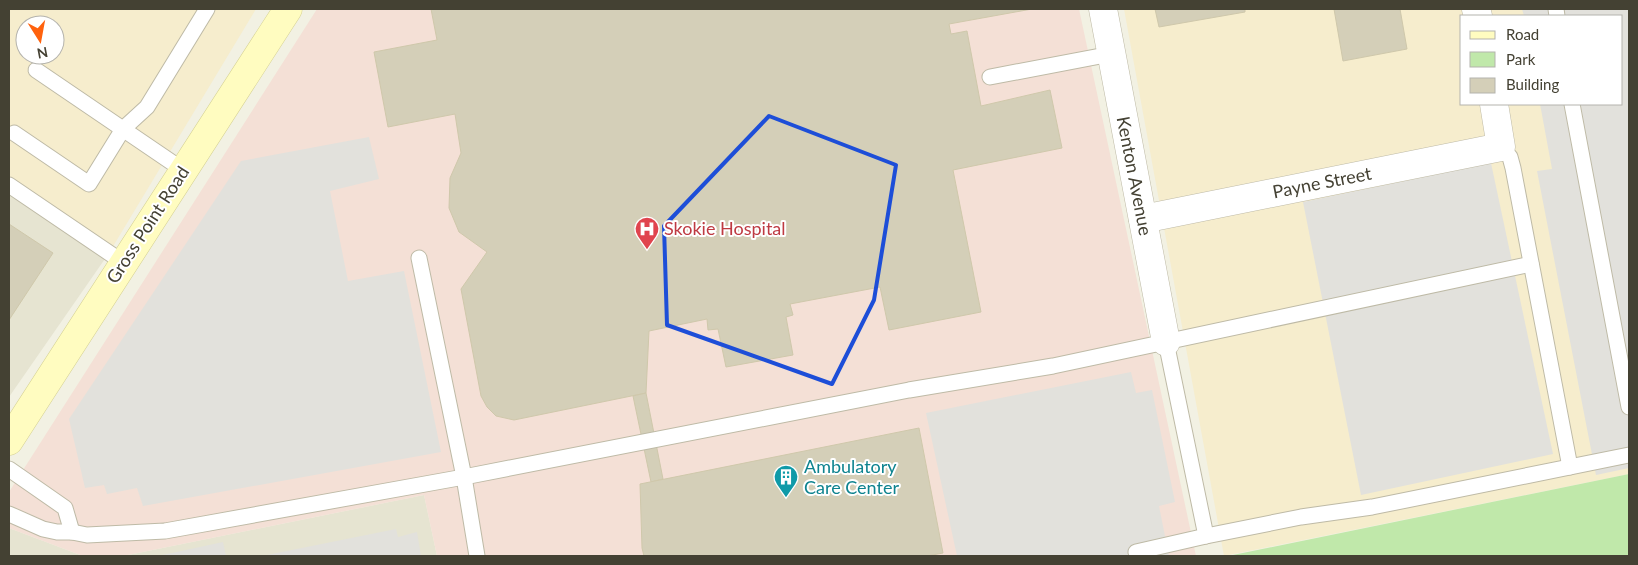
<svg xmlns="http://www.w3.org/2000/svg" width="1638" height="565" font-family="Lato,sans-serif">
	<rect width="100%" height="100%" fill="#f2f1e3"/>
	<g fill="#e6e4d1">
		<polygon points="9,177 11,186 109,253 9,397"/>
		<polygon points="424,495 437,556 123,556"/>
		<polygon points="9,528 83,556 9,556"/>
	</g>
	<g fill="#f6edcd" fill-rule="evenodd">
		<path d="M 9,9 L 256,9 L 109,253 L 11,186 L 9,177 ZM 25,25 L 55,25 L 55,55 L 25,55 Z"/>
		<path d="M 1124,9 L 1629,9 L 1629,474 L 1224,556 ZM 1462,16 L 1622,16 L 1622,104 L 1462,104 Z"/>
	</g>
	<polygon fill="#f4e0d6" points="317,9 1079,9 1196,556 437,556 424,495 123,556 83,556 9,528 9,492"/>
	<polygon fill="#c0e8aa" points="1629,474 1629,556 1228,556"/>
	<g fill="#e2e1dc">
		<polygon points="1522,9 1629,9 1629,468 1596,475 1537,171 1552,169 1540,104 1622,104 1622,16 1524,16"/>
		<polygon points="369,137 379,179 330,191 348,281 404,271 441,452 143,506 137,488 107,494 104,485 85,488 69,419 241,161"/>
		<polygon points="1491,163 1553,454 1361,495 1303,202"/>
		<polygon points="1131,372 1136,393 1152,390 1175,502 1159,506 1169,556 957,556 926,413"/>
		<polygon points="396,529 398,537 417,532 421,556 262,556"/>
		<polygon points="223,542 226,556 158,556"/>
	</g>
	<g fill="#d4cfb8" stroke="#cfc8ab">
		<polygon points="431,9 1032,9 949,24 951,34 967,31 981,106 1050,90 1062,148 953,170 981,312 889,330 880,287 790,304 793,315 786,317 793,355 726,367 718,329 708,330 707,319 649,331 646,393 514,420 496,416 487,407 481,396 461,289 487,252 459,232 449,208 450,178 461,153 455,114 388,127 374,52 437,40"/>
		<polygon points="1155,9 1245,9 1245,12 1159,27"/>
		<polygon points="1334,9 1400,9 1407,49 1343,61"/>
		<polygon points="9,224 53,253 9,320"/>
		<polygon points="646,393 663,479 651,482 633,396"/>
		<polygon points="919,428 943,553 927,556 644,556 642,548 640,484"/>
	</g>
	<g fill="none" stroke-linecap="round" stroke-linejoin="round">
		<defs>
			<g id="service">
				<polyline points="1556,9 1557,16"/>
				<polyline points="36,70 183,170"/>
				<polyline points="990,77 1111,54"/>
				<polyline points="1572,104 1629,407"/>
				<polyline points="14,133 89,184 123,129 147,107 207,9"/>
				<polyline points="1501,147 1510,157 1513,168 1570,467"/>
				<polyline points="9,185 124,263"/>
				<polyline points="419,258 464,477 477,556"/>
				<polyline points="1166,342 1206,536"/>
				<polyline points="9,469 65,508 72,532"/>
				<polyline points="9,514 43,529 57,532 72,532 87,535 165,531 464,477 909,390 1053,366 1531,264"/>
				<polyline points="1136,552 1206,536 1301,517 1372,507 1629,455"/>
			</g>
			<g id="minor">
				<polyline points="1103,9 1166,342"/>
				<polyline points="1476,9 1478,16"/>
				<polyline points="1143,219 1501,147 1494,104"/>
			</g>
			<polyline id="secondary" points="9,441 288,9"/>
		</defs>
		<use href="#service" stroke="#bebaa6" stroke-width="17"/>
		<use href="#minor" stroke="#bebaa6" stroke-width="29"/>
		<use href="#secondary" stroke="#d4d091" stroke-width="29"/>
		<use href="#service" stroke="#fff" stroke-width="15"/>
		<use href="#minor" stroke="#fff" stroke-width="28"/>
		<use href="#secondary" stroke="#fffcc0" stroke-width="28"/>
	</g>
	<path fill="none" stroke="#1d4ed8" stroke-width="4" stroke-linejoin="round" d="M 769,116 L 896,165 L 874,300 L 832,384 L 667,325 L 664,226 Z"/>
	<defs>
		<symbol id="hospital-pin" viewBox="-11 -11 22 30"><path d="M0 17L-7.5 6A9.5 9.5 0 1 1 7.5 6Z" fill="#e0444e" stroke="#fff"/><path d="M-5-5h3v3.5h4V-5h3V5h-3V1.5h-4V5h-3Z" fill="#fff"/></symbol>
		<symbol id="building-pin" viewBox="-11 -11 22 30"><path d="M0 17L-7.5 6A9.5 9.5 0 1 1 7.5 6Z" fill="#0f9aa8" stroke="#fff"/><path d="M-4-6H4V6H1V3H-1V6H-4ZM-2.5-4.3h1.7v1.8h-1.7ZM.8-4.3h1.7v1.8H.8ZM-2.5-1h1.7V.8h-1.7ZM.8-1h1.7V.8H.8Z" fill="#fff"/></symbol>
	</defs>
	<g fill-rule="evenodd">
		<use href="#hospital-pin" x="633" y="215" width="28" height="38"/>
		<use href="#building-pin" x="772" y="463" width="28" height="38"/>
	</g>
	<g text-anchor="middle" stroke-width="4" stroke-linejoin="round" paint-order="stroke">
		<g font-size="18" fill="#444133" stroke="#fff">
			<text transform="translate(1134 176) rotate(79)" y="6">Kenton Avenue</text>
			<text transform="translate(1322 183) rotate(-11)" y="6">Payne Street</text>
			<text transform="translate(148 225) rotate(-57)" y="6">Gross Point Road</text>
		</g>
		<g font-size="18" fill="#be3a42" stroke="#fff" text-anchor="start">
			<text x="664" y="235">Skokie Hospital</text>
		</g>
		<g font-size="18" fill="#0d838f" stroke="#fff" text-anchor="start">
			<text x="804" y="473">Ambulatory<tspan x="804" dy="21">Care Center</tspan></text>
		</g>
	</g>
	<rect width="1638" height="565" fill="none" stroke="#444133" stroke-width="20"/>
	<rect x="1460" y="15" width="162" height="90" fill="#ffffff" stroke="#b4b3ad"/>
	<rect x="1470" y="31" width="25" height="8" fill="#fffcc0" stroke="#b4b3ad"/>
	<text x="1506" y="40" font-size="15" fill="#444133">Road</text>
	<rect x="1470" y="52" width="25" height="15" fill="#c0e8aa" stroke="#b4b3ad"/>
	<text x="1506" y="65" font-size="15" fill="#444133">Park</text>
	<rect x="1470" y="78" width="25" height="15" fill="#d4cfb8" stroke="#b4b3ad"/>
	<text x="1506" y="90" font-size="15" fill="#444133">Building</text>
	<g transform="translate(40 40) rotate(169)"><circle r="24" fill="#ffffff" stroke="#b4b3ad"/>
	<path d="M0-4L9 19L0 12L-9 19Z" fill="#ff620d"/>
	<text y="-8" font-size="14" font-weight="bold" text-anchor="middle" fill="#444133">N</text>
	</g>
</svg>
